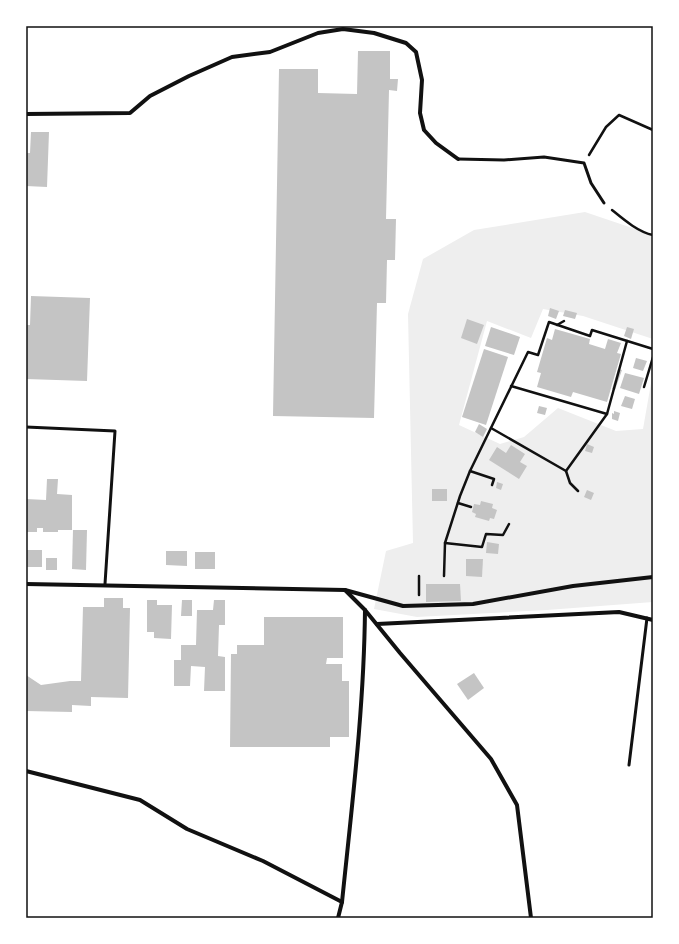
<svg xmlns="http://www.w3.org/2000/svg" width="679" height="944" font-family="'IBM Plex Sans',sans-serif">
	<rect width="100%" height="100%" fill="#fff"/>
	<polygon fill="#eee" points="585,212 653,235 653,339 583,316 543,309 531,338 487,321 459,425 500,444 524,437 558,408 616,431 643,429 653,372 653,602 547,610 417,617 374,609 386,551 413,543 408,314 423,259 474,230"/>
	<g fill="#c4c4c4">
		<polygon points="358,51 390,51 390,79 398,79 397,91 389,90 386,219 396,219 395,260 387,260 386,303 377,303 374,418 273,416 279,69 318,69 318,93 357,94"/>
		<polygon points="31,132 49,132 47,187 26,186 26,153 30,153"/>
		<polygon points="31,296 90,298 87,381 26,379 26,325 30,325"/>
		<polygon points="550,308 559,311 556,319 548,316"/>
		<polygon points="565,310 577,313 575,319 563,316"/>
		<polygon points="467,319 484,325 477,344 461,338"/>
		<polygon points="491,327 520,337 514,355 485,346"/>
		<polygon points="627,327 634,329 631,339 624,336"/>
		<polygon points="555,329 590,339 589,344 605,349 608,339 621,343 617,353 621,354 607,402 573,392 571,397 537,387 541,373 537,372 547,338 552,340"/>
		<polygon points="484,349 508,357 486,425 462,417"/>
		<polygon points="636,358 647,361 643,371 633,368"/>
		<polygon points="618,369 622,370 615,390 612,389"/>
		<polygon points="625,373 644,378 639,394 620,388"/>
		<polygon points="625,396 635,399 632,409 621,406"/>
		<polygon points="539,406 547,408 545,415 537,413"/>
		<polygon points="614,411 620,413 618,421 612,419 612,413 614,414"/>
		<polygon points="479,424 487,429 483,437 475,432"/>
		<polygon points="587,444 594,447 592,453 585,451"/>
		<polygon points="511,445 525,454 520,462 527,466 519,479 489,460 497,447 506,453"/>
		<polygon points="47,479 58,479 57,494 72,495 72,530 58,530 58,532 43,532 43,528 37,528 37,532 27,532 26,499 46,500"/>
		<polygon points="497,482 503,484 501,490 496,488"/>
		<rect x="432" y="489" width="15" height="12"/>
		<polygon points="587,490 594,493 591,500 584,497"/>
		<polygon points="481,501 493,504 492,508 497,510 494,519 490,518 489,521 475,517 476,514 472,512 474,504 480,505"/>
		<polygon points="73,530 87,530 86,570 72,569"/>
		<polygon points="487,542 499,544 498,554 486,553"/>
		<rect x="26" y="550" width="16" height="17"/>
		<polygon points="166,551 187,551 187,566 166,565"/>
		<rect x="195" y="552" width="20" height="17"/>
		<rect x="46" y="558" width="11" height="12"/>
		<polygon points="466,559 483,559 482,577 466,576"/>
		<polygon points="426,584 460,584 461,601 426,602"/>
		<polygon points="104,598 123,598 123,608 130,608 128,698 91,697 91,706 72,705 72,712 26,711 26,675 41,685 70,681 81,681 83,607 104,607"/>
		<polygon points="147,600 157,600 157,605 172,605 171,639 154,638 154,632 147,632"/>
		<polygon points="182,600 192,600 192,616 181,616"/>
		<polygon points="214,600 225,600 225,625 219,625 218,656 225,657 225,691 204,691 205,667 191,666 190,686 174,686 174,660 181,660 181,645 196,645 197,610 213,610"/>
		<polygon points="264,617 343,617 343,658 327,658 326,664 342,664 342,681 349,681 349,737 330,737 330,747 230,747 231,654 237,654 237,645 264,645"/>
		<polygon points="474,673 484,688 468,700 457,684"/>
	</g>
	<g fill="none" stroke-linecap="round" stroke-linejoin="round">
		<g stroke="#111" stroke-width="2.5">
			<polyline points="589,155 606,127 619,115 653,130"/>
			<path d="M 612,210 C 623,219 638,232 653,235"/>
			<polyline points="557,325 564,321"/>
			<polyline points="511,386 607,414"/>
			<polyline points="644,387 653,357"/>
			<polyline points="491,428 566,471 570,483 578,491"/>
			<polyline points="470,471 494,479 492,485"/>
			<polyline points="566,471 607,414 627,341"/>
			<polyline points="458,503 471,507"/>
			<polyline points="445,543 482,547 486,534 503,535 509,524"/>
			<polyline points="419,576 419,595"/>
			<polyline points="444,576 445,543 460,496 470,471 528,352 538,355 549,322 590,336 592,330 653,349"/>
		</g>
		<g stroke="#111" stroke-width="3">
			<polyline points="458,159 504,160 544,157 584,163 591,183 604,203"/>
			<polyline points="26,427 115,431 105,584"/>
			<polyline points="629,765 647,618"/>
		</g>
		<g stroke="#111" stroke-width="4">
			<polyline points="26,114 130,113 150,96 189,76 232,57 270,52 318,33 343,29 374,33 406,43 416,52 422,80 420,113 424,130 436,143 458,159"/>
			<polyline points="26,584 345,590 403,606 473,604 573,586 653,577"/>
			<polyline points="345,590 365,610 400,653 491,759 517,805 531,918"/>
			<polyline points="377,624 619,612 653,620"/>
			<polyline points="26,771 140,800 187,829 263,861 342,902"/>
			<path d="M 338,918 L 342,902 C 352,805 364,708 365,610"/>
		</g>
	</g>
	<rect width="679" height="944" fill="none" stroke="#ffffff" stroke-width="54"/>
	<rect x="27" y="27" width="625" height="890" fill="none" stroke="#111" stroke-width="1.5"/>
</svg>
